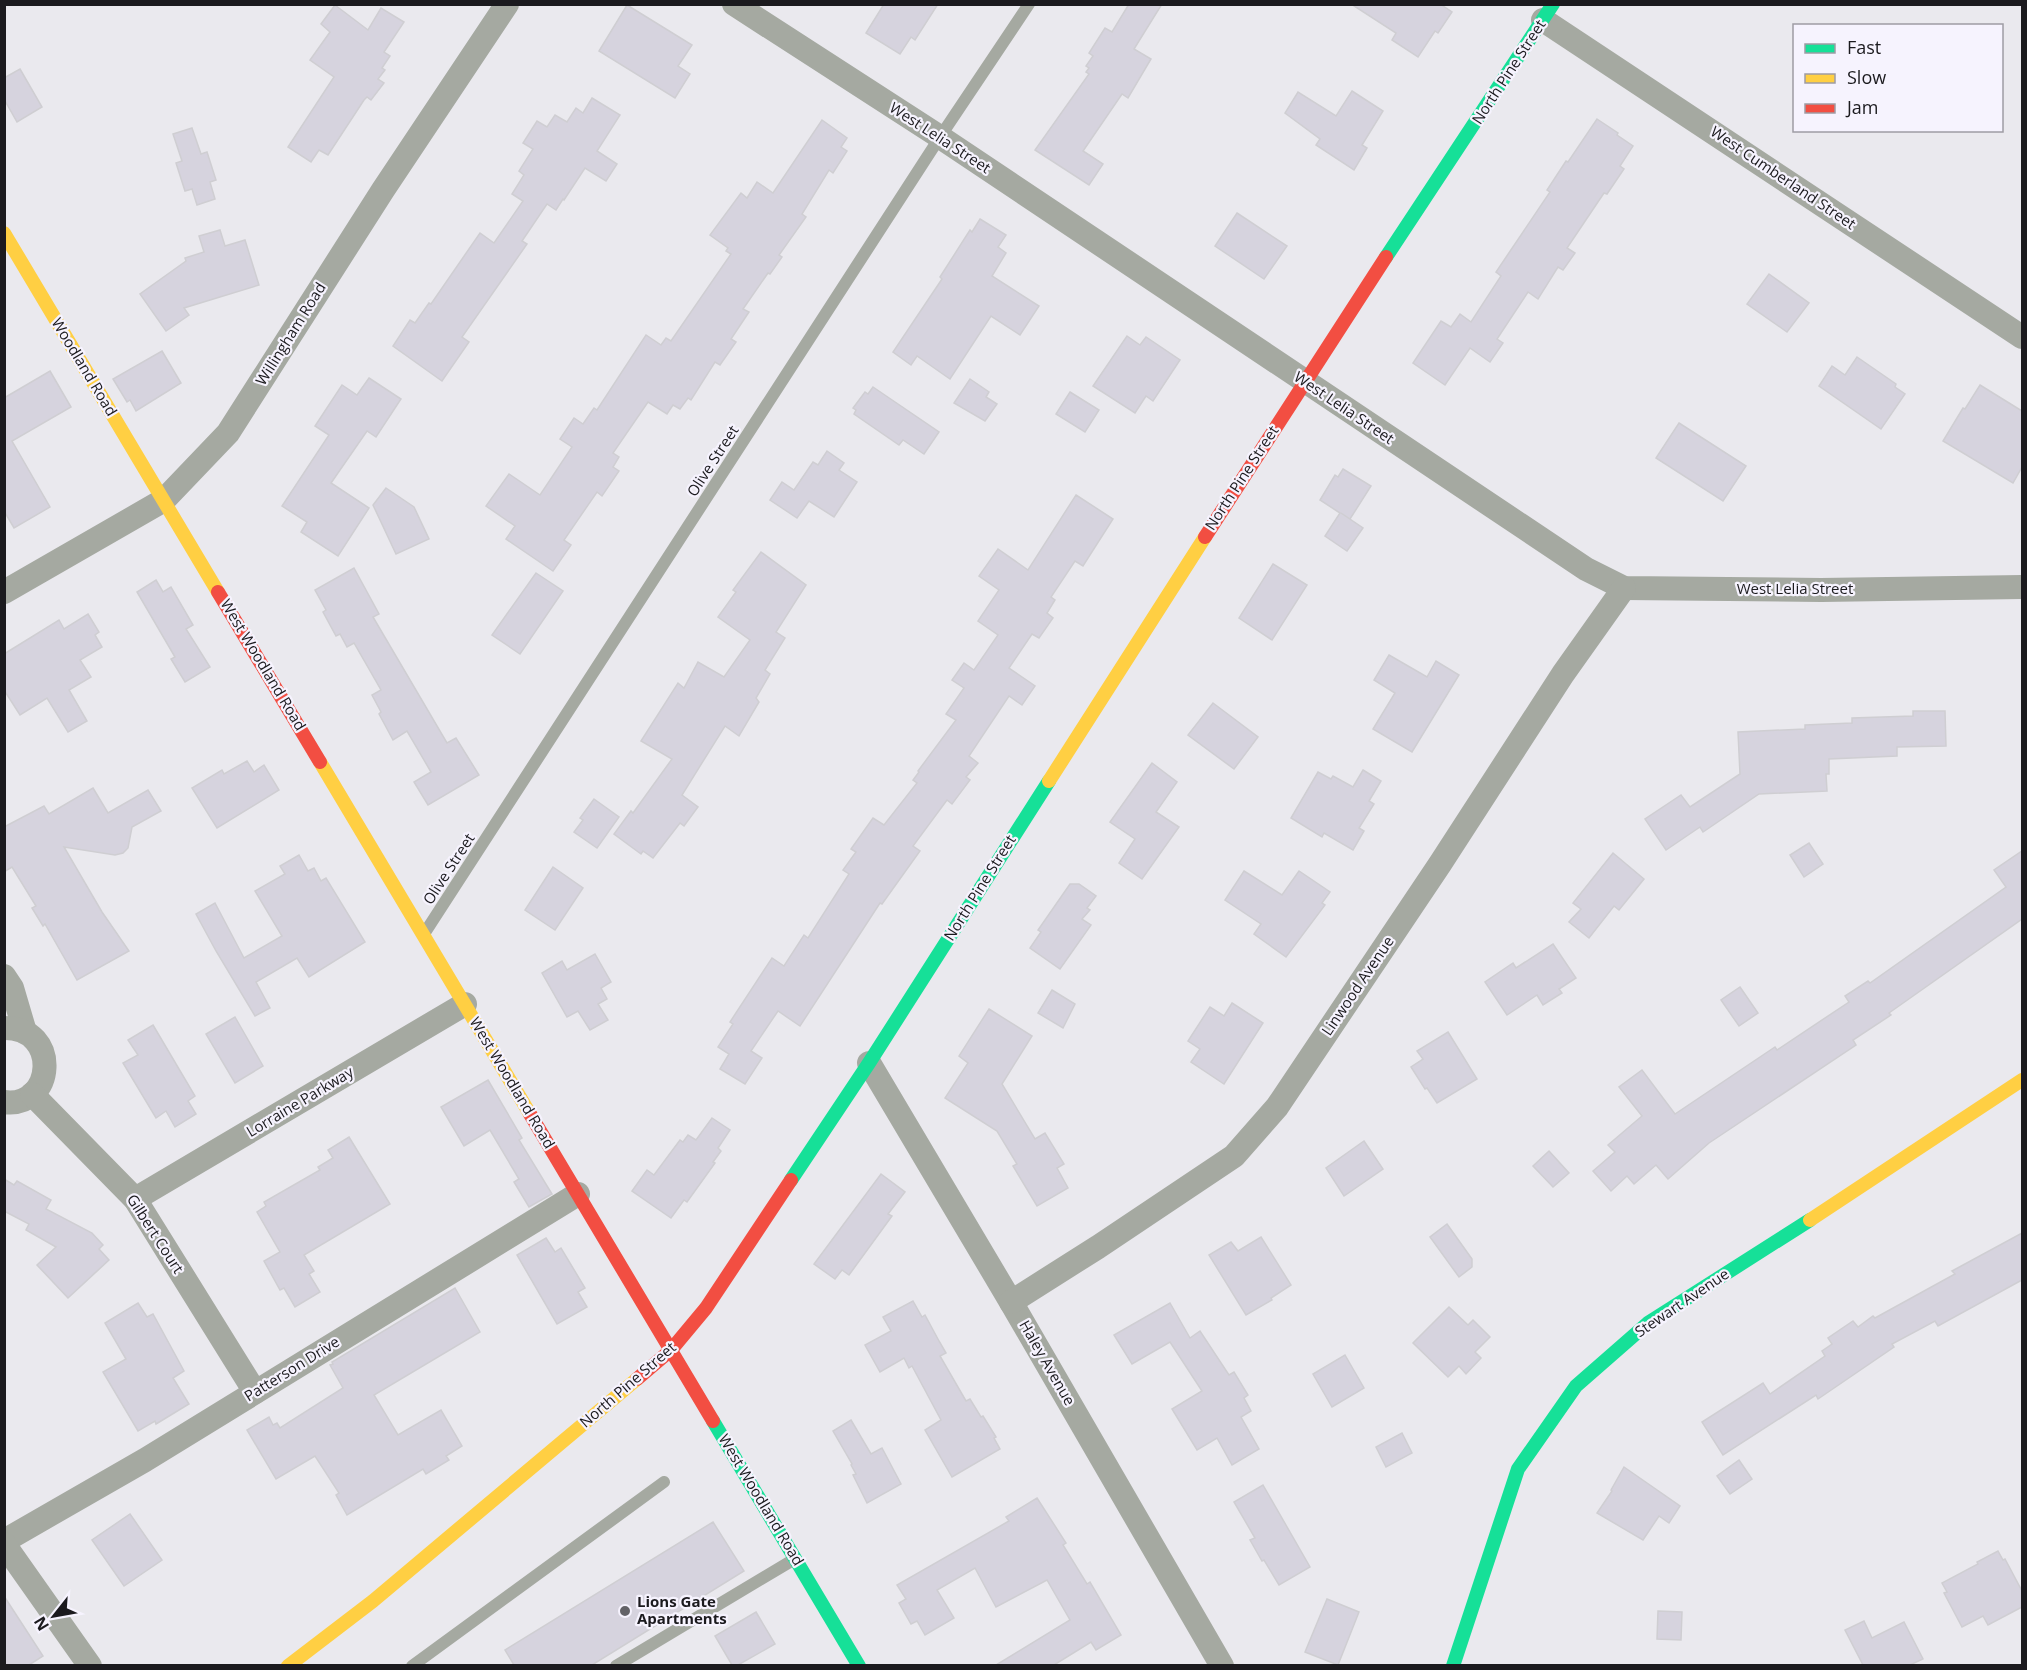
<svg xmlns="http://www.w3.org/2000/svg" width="2027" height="1670" font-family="'Open Sans',sans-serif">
	<rect width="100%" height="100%" fill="#eae9ee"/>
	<g fill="#d6d3de" stroke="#cfced2" stroke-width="1.5">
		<polygon points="884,4 938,4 915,40 911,37 900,54 866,33"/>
		<polygon points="1129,4 1162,4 1134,49 1151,59 1128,98 1122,94 1083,151 1103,164 1089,185 1035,150 1089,74 1086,72 1089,68 1086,66 1093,56 1089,53 1105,28 1112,32"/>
		<polygon points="1351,4 1440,4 1452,12 1438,33 1435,31 1418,57 1392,40 1396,33"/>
		<polygon points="335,5 368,30 381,8 404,22 384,52 390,56 382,68 385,70 378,79 384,83 371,100 367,97 364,100 328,155 319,150 311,162 288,147 334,77 310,60 330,32 321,24"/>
		<polygon points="627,5 692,45 678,66 690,74 675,98 599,51"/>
		<polygon points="20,69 42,107 17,122 4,99 4,78"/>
		<polygon points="1352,91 1383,111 1362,145 1367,148 1354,170 1316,145 1320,139 1285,113 1298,92 1336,116"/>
		<polygon points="592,98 620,115 597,151 617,164 606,181 585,168 564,200 563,199 556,210 547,204 522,241 527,244 462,337 469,342 442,381 393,346 410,320 415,323 429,303 431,304 480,233 494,243 523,201 512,194 524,175 519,171 533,149 523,143 537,121 547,127 555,115 567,122 576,108 583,113"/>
		<polygon points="1597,119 1618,133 1617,135 1633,146 1620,166 1624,169 1607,194 1604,193 1567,248 1575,253 1563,270 1558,267 1538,299 1528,292 1497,339 1503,343 1490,362 1470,348 1445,385 1413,363 1441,321 1451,327 1460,314 1471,322 1501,276 1496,272 1550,192 1547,190 1566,161 1568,162"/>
		<polygon points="822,120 847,138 841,147 847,151 833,173 829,170 802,214 806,217 779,255 782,257 770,274 768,273 743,309 749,312 731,339 736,342 720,365 715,362 691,400 688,398 680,409 673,405 667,414 648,402 613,453 619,457 613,467 619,471 602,496 597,492 564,540 571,545 553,571 506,539 515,526 486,506 509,474 540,495 572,447 560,439 574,418 583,424 594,408 597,410 646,335 661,345 666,338 671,341 731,254 726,251 728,248 710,235 741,193 747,198 757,182 773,193"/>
		<polygon points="192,128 201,154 207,152 216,180 210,182 215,199 197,205 192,189 185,191 176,163 182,161 173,134"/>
		<polygon points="1237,213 1287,246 1264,279 1215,246"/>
		<polygon points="980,219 1006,235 998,247 1006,253 992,276 1039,306 1020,335 991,316 950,379 917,356 911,365 893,352 942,279 940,277 970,230 972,232"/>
		<polygon points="220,230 225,246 245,240 259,285 184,308 189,315 166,331 140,294 186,261 185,258 204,252 199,236"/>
		<polygon points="1769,274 1809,303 1787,332 1747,304"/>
		<polygon points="1127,336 1140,345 1146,337 1180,360 1153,401 1146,396 1135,413 1093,386"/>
		<polygon points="162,351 181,383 136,411 130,400 127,402 113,379"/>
		<polygon points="1857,357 1896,384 1895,387 1905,394 1881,429 1819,386 1832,366 1845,375"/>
		<polygon points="50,371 71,407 12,441 50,507 14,528 4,511 4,398"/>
		<polygon points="369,378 401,399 376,437 367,431 331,483 369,508 338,556 301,532 307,522 282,506 329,435 315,426 342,385 357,395"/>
		<polygon points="970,379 989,392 986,397 997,404 985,421 954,403"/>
		<polygon points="1980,385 2022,411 2022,467 2013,483 1943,441 1963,408 1965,409"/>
		<polygon points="873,387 939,432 924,454 903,440 899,445 854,414 856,410 853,408 865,392 868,394"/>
		<polygon points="1070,392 1099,410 1085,432 1056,414"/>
		<polygon points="1679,423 1746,466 1723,501 1656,458"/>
		<polygon points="827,451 844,463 839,470 857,482 834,517 809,501 797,518 770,500 782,482 794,490 813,462 818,465"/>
		<polygon points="1343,469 1371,486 1350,519 1341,513 1363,528 1347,551 1325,536 1340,513 1320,500 1335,475 1338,477"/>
		<polygon points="386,488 414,507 429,539 396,554 373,505"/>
		<polygon points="1076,495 1113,519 1083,566 1075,561 1051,597 1055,600 1047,613 1053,618 1039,638 1032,634 1009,668 1035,686 1022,705 1009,696 969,756 978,763 966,777 970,780 952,804 947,800 913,846 920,851 882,904 880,903 800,1026 778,1011 751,1051 762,1058 745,1084 720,1069 729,1054 718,1047 733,1024 730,1022 772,958 784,966 804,935 808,938 849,874 843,870 856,852 851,849 873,818 884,825 917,783 913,780 919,772 918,771 956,720 946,714 964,688 952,680 964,663 974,670 998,635 978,621 999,590 979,576 998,549 1028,570"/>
		<polygon points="761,552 806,585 776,632 785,638 765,670 770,674 756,698 759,702 739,736 725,726 682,795 698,807 684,826 680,823 653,858 643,851 641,854 614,834 631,811 633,813 672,759 641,741 678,683 684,688 698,662 724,677 750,640 718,617 736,592 733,590"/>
		<polygon points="1273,564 1307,585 1272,640 1239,618"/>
		<polygon points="354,568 379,614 373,617 447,743 456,738 479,775 428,805 414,782 431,772 407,731 393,740 379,714 381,712 372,695 381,690 354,643 347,647 340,634 336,636 323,612 326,610 315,590"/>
		<polygon points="536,573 563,591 520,654 492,635"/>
		<polygon points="156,580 163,592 171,587 193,625 186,629 210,667 185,682 171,659 175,657 137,592"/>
		<polygon points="88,614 99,632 95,635 102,647 80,660 91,677 69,690 87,721 68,732 47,698 20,715 4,690 4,654 59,620 64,629"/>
		<polygon points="1389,655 1427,677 1436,661 1459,675 1412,752 1373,729 1395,693 1374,680"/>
		<polygon points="1213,703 1258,737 1234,769 1188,735"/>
		<polygon points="1913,711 1945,711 1946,746 1897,747 1897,756 1829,759 1829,774 1826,774 1827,791 1759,794 1703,832 1700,827 1666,850 1645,819 1681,795 1690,807 1740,774 1738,732 1805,729 1805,725 1852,723 1852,718 1913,716"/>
		<polygon points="247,761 254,772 264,765 279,790 217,828 192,788 222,770 224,774"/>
		<polygon points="1152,763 1177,782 1156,812 1179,827 1142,879 1119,863 1135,839 1110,822"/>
		<polygon points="1363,770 1381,781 1369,801 1374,804 1359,828 1364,831 1353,850 1324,833 1322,837 1291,818 1318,772 1331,779 1333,776 1353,787"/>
		<polygon points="93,788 108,813 148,790 161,811 132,827 128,848 123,853 115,855 64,847 102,912 129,951 77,980 45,924 43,926 32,908 36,906 12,867 4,872 4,827 44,806 49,814"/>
		<polygon points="594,799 619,817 597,848 574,832 583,820 580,818"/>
		<polygon points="1809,843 1823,864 1804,877 1790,855"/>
		<polygon points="2022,851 2022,919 1889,1013 1891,1015 1853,1040 1856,1045 1709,1143 1668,1179 1656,1165 1634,1184 1627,1176 1611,1191 1593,1171 1615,1152 1608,1145 1642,1116 1619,1087 1642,1070 1675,1114 1775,1047 1777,1050 1849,1002 1845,996 1868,981 1870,983 2006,887 1994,870"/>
		<polygon points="1613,853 1644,879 1619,910 1614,906 1589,938 1569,922 1581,909 1573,903"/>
		<polygon points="299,855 308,871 314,868 321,881 326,878 365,942 309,977 297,958 256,982 270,1008 255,1016 216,951 196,914 215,903 244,958 282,936 255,891 285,874 280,866"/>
		<polygon points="553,867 583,888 555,930 525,910"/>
		<polygon points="1244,871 1282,895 1299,871 1330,892 1322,903 1325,905 1286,957 1254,934 1261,924 1225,900"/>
		<polygon points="1070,884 1079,884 1096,896 1087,908 1090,910 1082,919 1091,925 1060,969 1030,948 1041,932 1038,930"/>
		<polygon points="1553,944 1576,978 1559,989 1562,993 1543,1005 1537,995 1507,1015 1485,982 1513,963 1516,968"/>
		<polygon points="595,954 611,982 601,988 607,999 598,1004 608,1020 590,1030 578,1011 567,1017 542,973 562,961 567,970"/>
		<polygon points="1740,987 1758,1013 1739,1026 1721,1000"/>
		<polygon points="1052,990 1075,1004 1063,1028 1038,1013"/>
		<polygon points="1232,1003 1263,1023 1224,1084 1191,1062 1200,1049 1188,1041 1210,1007 1224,1016"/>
		<polygon points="989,1009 1032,1036 1002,1084 1035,1139 1045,1133 1064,1164 1057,1168 1068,1188 1037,1206 1013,1166 1017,1164 997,1131 945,1098 968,1063 959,1056"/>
		<polygon points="235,1017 263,1066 235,1083 206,1034"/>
		<polygon points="153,1025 195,1096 188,1101 196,1114 175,1127 166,1111 156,1118 123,1063 138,1055 128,1040"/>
		<polygon points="1448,1032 1477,1079 1437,1103 1427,1088 1425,1089 1411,1067 1423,1059 1417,1051"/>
		<polygon points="488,1080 522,1138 519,1140 552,1194 529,1207 514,1182 519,1179 490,1130 464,1146 441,1107"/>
		<polygon points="712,1118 730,1130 718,1148 721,1151 713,1162 715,1163 687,1202 684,1200 671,1218 632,1191 647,1170 654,1175 680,1140 683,1142 688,1135 696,1140"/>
		<polygon points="349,1137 390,1204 304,1255 314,1271 309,1274 320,1292 295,1307 284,1288 280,1290 264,1261 280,1252 257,1212 266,1206 264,1202 320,1170 318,1167 333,1158 328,1150"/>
		<polygon points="1364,1141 1383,1169 1344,1196 1326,1168"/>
		<polygon points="1549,1151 1569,1173 1553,1187 1533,1166"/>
		<polygon points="881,1174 905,1192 888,1214 892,1216 849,1275 842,1270 835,1279 814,1264"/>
		<polygon points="4,1179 14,1185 17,1181 51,1200 46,1209 92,1233 103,1245 99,1249 109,1260 68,1298 37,1265 56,1247 26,1230 29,1224 4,1211"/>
		<polygon points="1447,1224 1472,1259 1472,1267 1459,1277 1430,1237"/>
		<polygon points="2022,1233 2022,1280 1938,1326 1935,1321 1892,1344 1894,1347 1818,1399 1816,1395 1723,1455 1702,1422 1763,1383 1770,1394 1825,1356 1822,1351 1832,1344 1828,1338 1853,1321 1858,1327 1873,1316 1875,1318 1955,1274 1952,1271"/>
		<polygon points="1261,1237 1291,1285 1271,1298 1272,1300 1246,1315 1209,1255 1231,1242 1238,1251"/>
		<polygon points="546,1238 555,1252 561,1248 585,1288 578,1292 587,1307 557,1324 517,1255"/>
		<polygon points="455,1288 480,1332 374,1395 398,1435 441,1410 462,1446 446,1456 449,1460 426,1474 423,1469 347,1515 336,1495 339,1493 315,1456 276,1479 247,1430 269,1417 273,1425 277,1423 280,1428 343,1388 330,1365 333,1364 332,1362"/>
		<polygon points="913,1301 922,1317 925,1315 939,1341 946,1353 940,1356 966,1401 970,1399 981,1417 983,1416 996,1437 994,1438 1000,1449 952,1477 925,1430 941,1420 912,1366 909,1368 904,1358 880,1372 865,1345 891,1331 883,1317"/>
		<polygon points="138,1303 147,1317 153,1314 184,1371 173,1378 189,1404 156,1424 155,1421 138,1431 103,1372 126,1359 105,1323"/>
		<polygon points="1170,1303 1190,1338 1200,1331 1229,1375 1234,1372 1248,1395 1244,1398 1251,1411 1241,1417 1259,1449 1232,1465 1217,1438 1197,1450 1172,1409 1202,1391 1170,1342 1132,1364 1114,1335"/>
		<polygon points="1449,1307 1468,1325 1473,1320 1490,1337 1475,1352 1481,1358 1466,1374 1459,1366 1448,1377 1413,1343"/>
		<polygon points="1345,1355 1364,1388 1332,1407 1313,1374"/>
		<polygon points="851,1420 871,1454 882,1448 901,1484 867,1503 853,1475 856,1474 851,1465 852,1464 833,1431"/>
		<polygon points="1402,1433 1412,1453 1386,1467 1376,1447"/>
		<polygon points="1739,1460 1752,1479 1730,1494 1717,1476"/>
		<polygon points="1624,1467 1680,1506 1669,1523 1659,1516 1643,1540 1597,1513 1612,1491 1611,1490"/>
		<polygon points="1263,1485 1310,1567 1279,1585 1264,1560 1262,1561 1250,1540 1255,1538 1234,1502"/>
		<polygon points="1037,1498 1066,1543 1063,1545 1087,1584 1090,1582 1121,1635 1096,1650 1091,1642 1054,1665 996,1665 1070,1620 1047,1580 996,1607 975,1568 937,1590 954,1618 925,1635 917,1621 911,1624 899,1603 906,1599 897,1585 1009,1521 1006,1517"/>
		<polygon points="130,1514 162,1560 124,1586 92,1540"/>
		<polygon points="713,1522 744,1571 592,1665 514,1665 505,1650"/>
		<polygon points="1998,1551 2003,1560 2005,1559 2022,1591 2022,1607 1988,1625 1983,1616 1962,1627 1944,1593 1947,1592 1942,1583 1978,1564 1977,1562"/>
		<polygon points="4,1596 43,1656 29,1665 4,1665"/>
		<polygon points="1327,1599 1359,1612 1338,1665 1305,1652"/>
		<polygon points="1658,1611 1682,1612 1681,1640 1657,1639"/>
		<polygon points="756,1612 775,1644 738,1665 732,1665 715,1636"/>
		<polygon points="1864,1621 1872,1638 1904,1622 1923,1659 1910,1665 1863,1665 1845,1630"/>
	</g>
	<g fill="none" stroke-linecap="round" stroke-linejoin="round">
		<g stroke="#a5a9a1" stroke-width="12">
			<polyline points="424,934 940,137 1029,4"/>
			<polyline points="412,1666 664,1482"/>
			<polyline points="616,1666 793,1560"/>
		</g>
		<g stroke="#a5a9a1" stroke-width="24">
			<polyline points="734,4 940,137 1586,569 1624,588 1821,590 2022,587"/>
			<polyline points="1543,20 2022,337"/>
			<polyline points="4,592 164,500 228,433 383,190 507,4"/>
			<polyline points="4,976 12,988 25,1032"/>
			<path d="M 4,1028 C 61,1027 55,1109 4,1102"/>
			<polyline points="869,1063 1011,1302 1222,1666"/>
			<polyline points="32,1094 135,1199 255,1392"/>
			<polyline points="135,1199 465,1004"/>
			<polyline points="1011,1302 1098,1247 1234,1156 1277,1107 1440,864 1563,674 1624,588"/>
			<polyline points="4,1541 145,1460 578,1194"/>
			<polyline points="4,1544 90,1666"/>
		</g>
		<g stroke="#16e098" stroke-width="14">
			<polyline points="1386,257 1553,4"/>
			<polyline points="791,1180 869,1063 1049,781"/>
			<polyline points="713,1421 859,1666"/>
			<polyline points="1453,1666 1518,1469 1576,1386 1648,1323 1810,1220"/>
		</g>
		<g stroke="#ffcf43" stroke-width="14">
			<polyline points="4,233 218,592"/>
			<polyline points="320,762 530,1114"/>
			<polyline points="1049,781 1205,537"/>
			<polyline points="1810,1220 2022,1080"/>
			<polyline points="288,1666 373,1601 637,1379"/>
		</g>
		<g stroke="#f24e42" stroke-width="14">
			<polyline points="1205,537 1386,257"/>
			<polyline points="218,592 320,762"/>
			<polyline points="530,1114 713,1421"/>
			<polyline points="637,1379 671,1350 706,1308 791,1180"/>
		</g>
	</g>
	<circle fill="#636267" stroke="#f6f3fe" stroke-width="2" cx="625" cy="1611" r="6"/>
	<g text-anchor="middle" stroke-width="4.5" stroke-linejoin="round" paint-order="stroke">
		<g font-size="15" fill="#1b1a1e" stroke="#f6f3fe">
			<text transform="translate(1509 72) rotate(-57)" y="5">North Pine Street</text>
			<text transform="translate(940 138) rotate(33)" y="5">West Lelia Street</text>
			<text transform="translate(1783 178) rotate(34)" y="5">West Cumberland Street</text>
			<text transform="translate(291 334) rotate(-58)" y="5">Willingham Road</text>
			<text transform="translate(84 367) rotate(59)" y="5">Woodland Road</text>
			<text transform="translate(1344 408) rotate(34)" y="5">West Lelia Street</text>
			<text transform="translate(713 461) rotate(-57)" y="5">Olive Street</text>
			<text transform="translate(1242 478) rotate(-57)" y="5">North Pine Street</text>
			<text x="1795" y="594">West Lelia Street</text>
			<text transform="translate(263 665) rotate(59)" y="5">West Woodland Road</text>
			<text transform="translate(449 869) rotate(-57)" y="5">Olive Street</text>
			<text transform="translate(980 888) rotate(-58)" y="5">North Pine Street</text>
			<text transform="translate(1358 986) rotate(-56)" y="5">Linwood Avenue</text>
			<text transform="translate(512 1083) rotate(59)" y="5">West Woodland Road</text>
			<text transform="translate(300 1102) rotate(-31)" y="5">Lorraine Parkway</text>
			<text transform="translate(155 1234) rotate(57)" y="5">Gilbert Court</text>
			<text transform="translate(1682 1303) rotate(-34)" y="5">Stewart Avenue</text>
			<text transform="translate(1047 1363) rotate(60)" y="5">Haley Avenue</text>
			<text transform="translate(292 1369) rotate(-32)" y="5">Patterson Drive</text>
			<text transform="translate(628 1385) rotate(-41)" y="5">North Pine Street</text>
			<text transform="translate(761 1500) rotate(59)" y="5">West Woodland Road</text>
		</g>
		<g font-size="15" font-weight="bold" fill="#1b1a1e" stroke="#f6f3fe" text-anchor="start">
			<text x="637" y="1607">Lions Gate<tspan x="637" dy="17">Apartments</tspan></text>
		</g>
	</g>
	<rect width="2027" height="1670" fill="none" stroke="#1b1a1e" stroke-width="12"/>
	<rect x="1793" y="24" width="210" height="108" fill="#f6f3fe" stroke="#9e9ca4" stroke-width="1.5"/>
	<rect x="1805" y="44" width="30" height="9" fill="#16e098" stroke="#9e9ca4" stroke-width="1.5"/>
	<text x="1847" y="54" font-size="18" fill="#1b1a1e">Fast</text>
	<rect x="1805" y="74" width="30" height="9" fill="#ffcf43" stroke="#9e9ca4" stroke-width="1.5"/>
	<text x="1847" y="84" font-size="18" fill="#1b1a1e">Slow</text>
	<rect x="1805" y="104" width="30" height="9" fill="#f24e42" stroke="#9e9ca4" stroke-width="1.5"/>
	<text x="1847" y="114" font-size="18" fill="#1b1a1e">Jam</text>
	<g transform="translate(54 1616) rotate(239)" stroke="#f6f3fe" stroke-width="4.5" paint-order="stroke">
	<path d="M0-4.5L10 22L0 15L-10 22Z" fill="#1b1a1e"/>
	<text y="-9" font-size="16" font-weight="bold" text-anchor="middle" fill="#1b1a1e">N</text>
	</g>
</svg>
